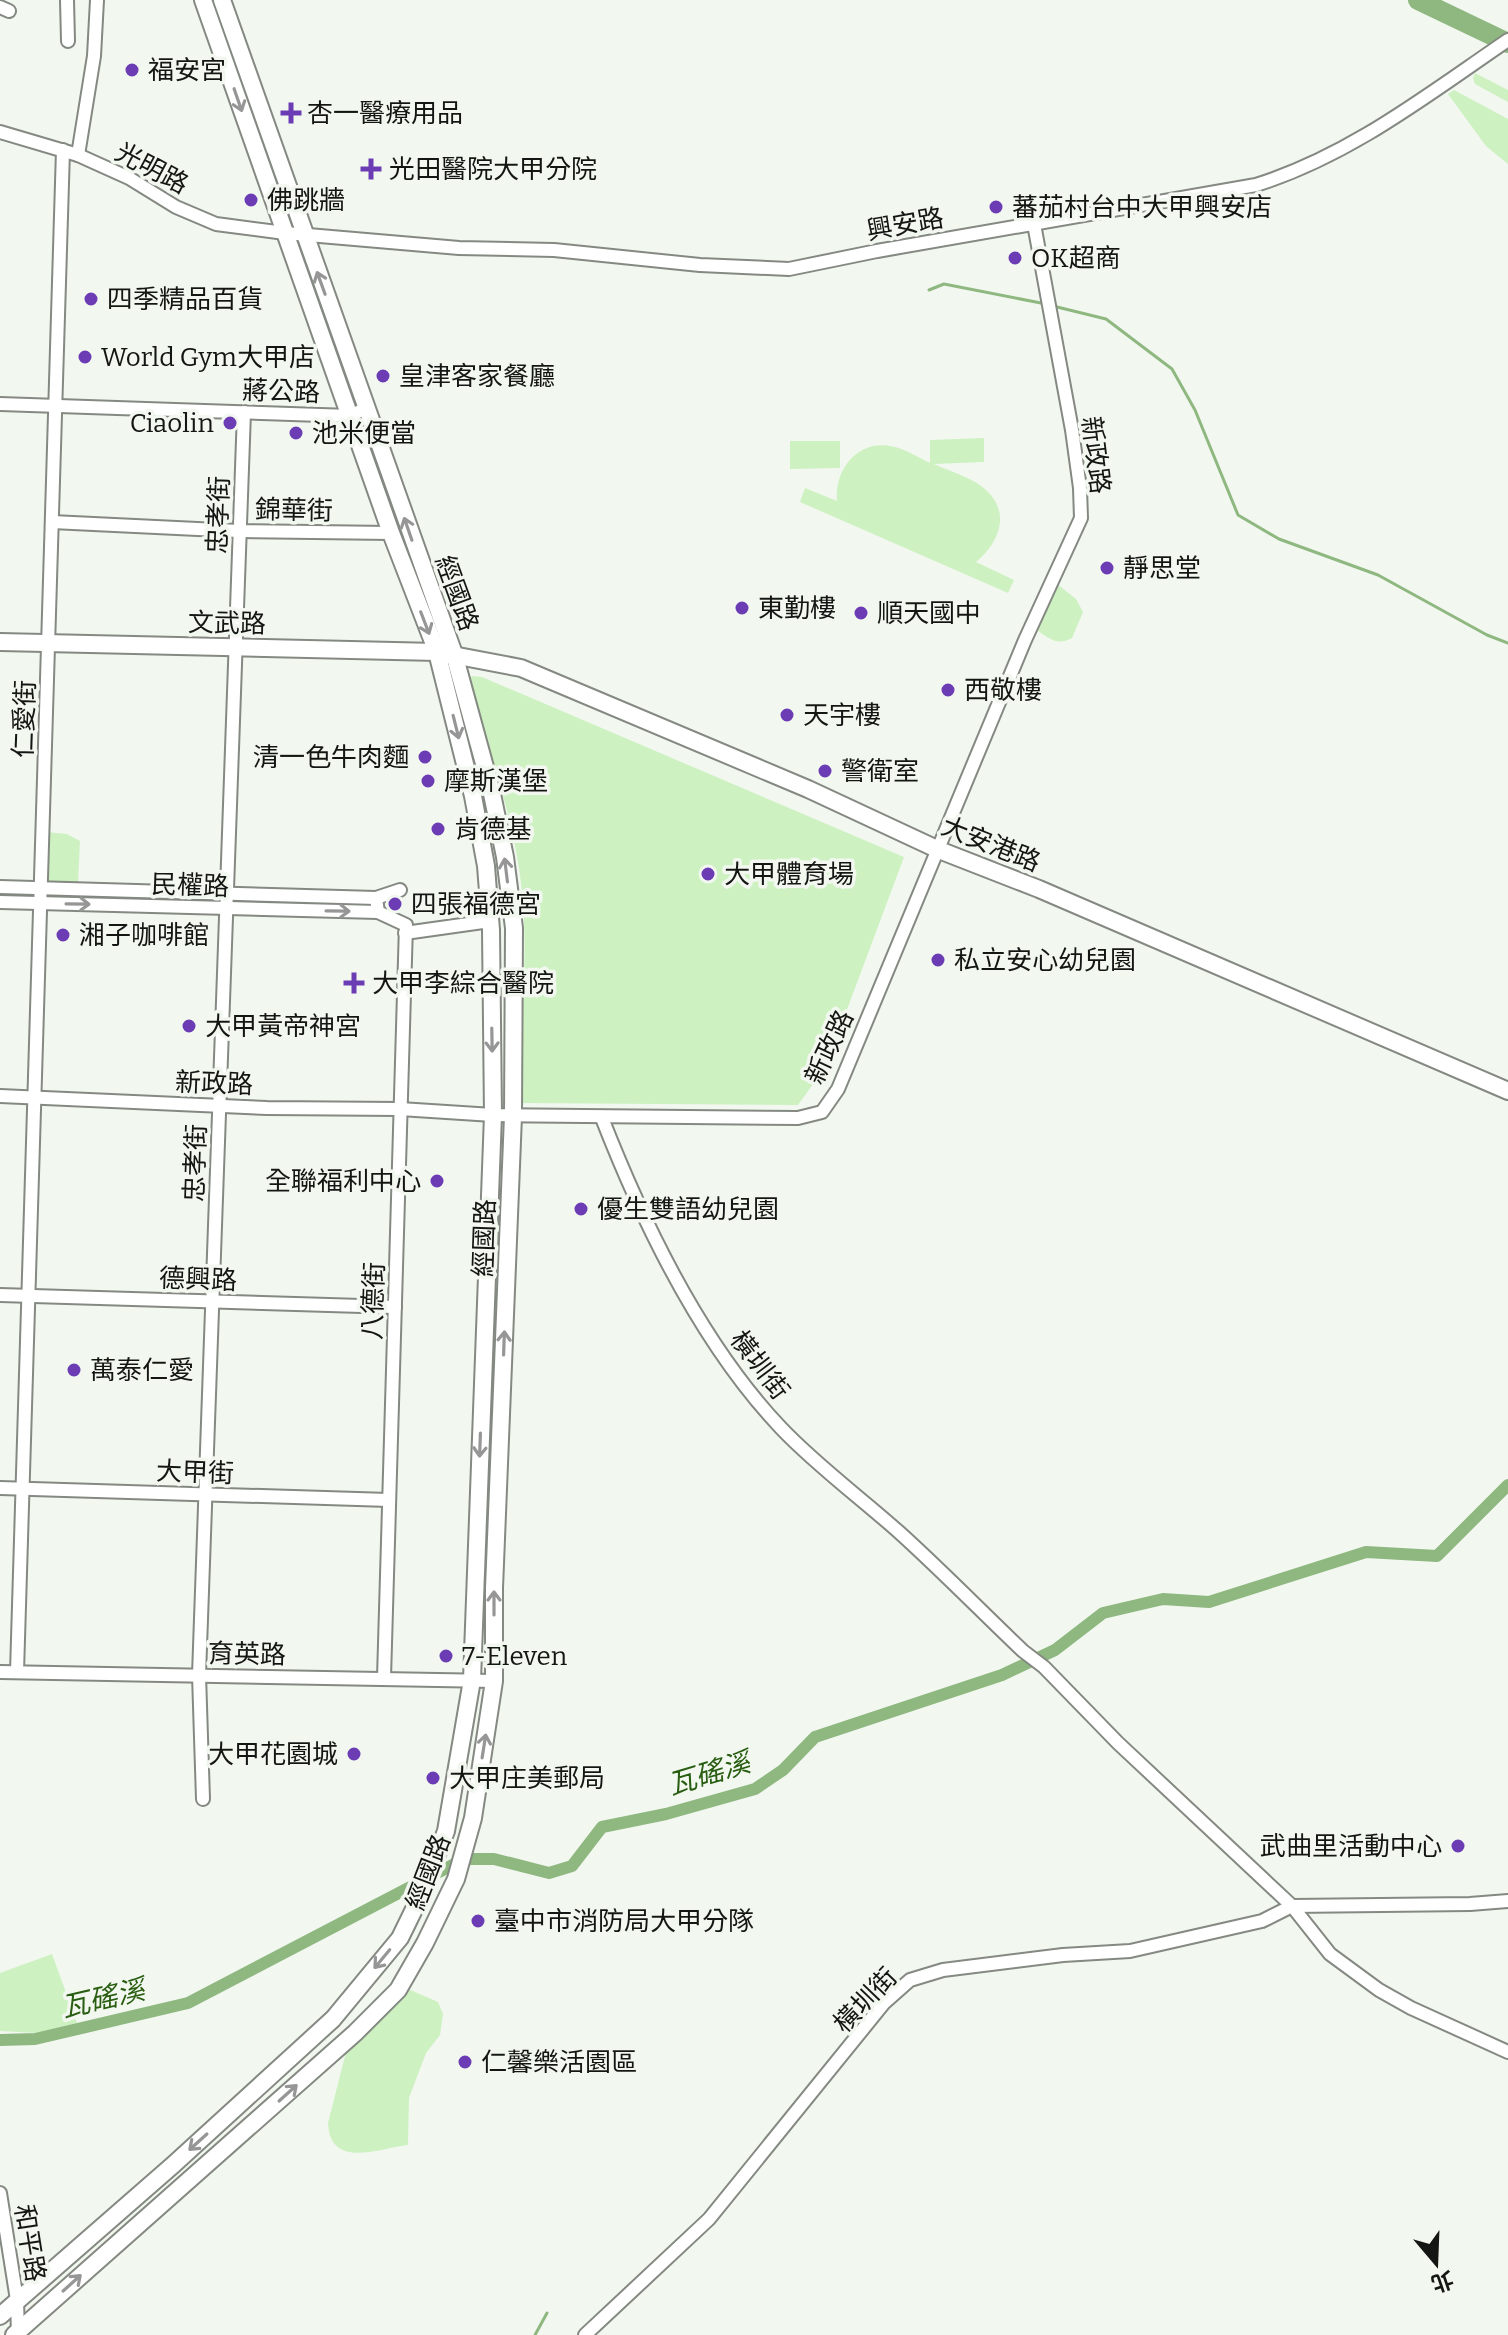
<svg xmlns="http://www.w3.org/2000/svg" width="1508" height="2335" font-family="Bitter,'Noto Sans TC',serif">
	<rect width="100%" height="100%" fill="#f2f8f0"/>
	<g fill="#cdf1c1">
		<polygon points="1475,73 1508,90 1508,102 1475,84 1473,78"/>
		<polygon points="1454,90 1508,119 1508,164 1486,146 1448,94"/>
		<path d="M 984,438 L 984,462 L 934,464 C 951,472 972,477 986,490 C 1012,514 998,544 976,562 L 1014,580 L 1008,593 L 800,502 L 805,488 L 837,501 C 834,469 859,437 895,447 C 907,450 919,458 930,463 L 930,440 Z"/>
		<polygon points="790,441 840,441 840,468 790,469"/>
		<path d="M 1057,584 L 1076,599 L 1083,612 L 1072,638 C 1057,646 1049,639 1036,629 Z"/>
		<path d="M 473,676 L 482,677 L 904,857 L 833,1047 L 821,1073 L 798,1105 L 518,1103 L 516,1099 C 520,1031 529,960 522,892 C 515,819 488,748 467,679 Z"/>
		<polygon points="46,832 67,834 80,841 78,883 44,881"/>
		<polygon points="52,1954 77,2023 37,2033 0,2031 0,1973"/>
		<path d="M 408,1989 L 438,2002 L 443,2014 L 440,2035 L 426,2053 L 409,2098 L 408,2145 C 380,2148 330,2170 328,2123 L 347,2048 L 401,1990 Z"/>
	</g>
	<g fill="none" stroke-linecap="round" stroke-linejoin="round">
		<g stroke="#8fb881" stroke-width="3">
			<polyline points="929,290 944,284 1046,304"/>
			<polyline points="1053,306 1106,319 1172,369 1195,410 1238,515 1279,539 1378,575 1487,635 1508,643"/>
			<polyline points="535,2335 547,2313"/>
		</g>
		<polyline stroke="#8fb881" stroke-width="12" points="0,2040 35,2039 188,2003 464,1859 494,1859 549,1873 572,1866 602,1827 666,1814 755,1789 783,1770 815,1737 1002,1675 1055,1650 1103,1613 1163,1599 1209,1602 1366,1552 1437,1556 1508,1485"/>
		<polyline stroke="#8fb881" stroke-width="20" points="1418,0 1508,43"/>
		<defs>
			<g id="minor">
				<polyline points="67,0 68,41"/>
				<polyline points="0,7 9,11"/>
				<path d="M 0,132 L 78,155 L 129,178 L 176,207 L 216,224 L 285,233 L 459,248 L 554,250 L 700,265 L 789,269 L 877,251 L 1256,185 C 1351,155 1427,95 1508,40"/>
				<polyline points="78,155 94,56 97,0"/>
				<polyline points="0,404 350,416 366,408"/>
				<polyline points="52,522 239,531 391,533"/>
				<polyline points="0,887 376,898"/>
				<polyline points="0,902 378,912"/>
				<polyline points="405,933 490,921"/>
				<polyline points="0,1096 267,1108 400,1109 493,1115 798,1118 822,1112 838,1089 1025,640 1081,518 1080,488 1072,430 1034,224"/>
				<path d="M 602,1118 C 643,1223 703,1346 781,1428 C 817,1466 861,1498 900,1533 C 942,1571 982,1612 1023,1651 L 1044,1667 L 1118,1743 L 1292,1906 L 1330,1954 L 1379,1990 L 1411,2008 L 1508,2052"/>
				<polyline points="0,1295 395,1307"/>
				<polyline points="0,1488 389,1500"/>
				<polyline points="0,1672 494,1681"/>
				<polyline points="17,1672 63,150"/>
				<polyline points="384,1678 406,925 378,912 376,898 400,890"/>
				<polyline points="203,1799 199,1675 244,412"/>
				<polyline points="0,2193 17,2300 18,2335"/>
				<polyline points="585,2335 709,2219 884,2003 910,1980 943,1970 1063,1955 1130,1951 1262,1921 1292,1906 1470,1904 1508,1901"/>
			</g>
			<g id="major">
				<polyline points="0,642 437,652 521,668 808,789 939,850 1039,889 1508,1091"/>
				<polyline points="0,2316 173,2165 333,2019 400,1938 422,1893 446,1831 472,1680 493,1115 491,930 486,866 473,796 437,652 391,533 203,0"/>
				<polyline points="14,2335 355,2033 398,1990 425,1943 456,1879 473,1818 494,1681 494,1588 513,1116 514,928 505,857 491,789 454,654 222,0"/>
			</g>
		</defs>
		<use href="#minor" stroke="#848982" stroke-width="16"/>
		<use href="#major" stroke="#848982" stroke-width="20"/>
		<use href="#minor" stroke="#fff" stroke-width="12"/>
		<use href="#major" stroke="#fff" stroke-width="16"/>
	</g>
	<defs><path id="oneway-shaft" d="M-6 0H5M1.5-3L5.5 0L1.5 3" fill="none" stroke-width="1.6" stroke-linecap="round" stroke-linejoin="round" transform="scale(2)"/></defs>
	<g stroke="#959695">
		<use href="#oneway-shaft" transform="translate(238 100) rotate(71)"/>
		<use href="#oneway-shaft" transform="translate(321 283) rotate(-110)"/>
		<use href="#oneway-shaft" transform="translate(408 529) rotate(-109)"/>
		<use href="#oneway-shaft" transform="translate(425 623) rotate(69)"/>
		<use href="#oneway-shaft" transform="translate(456 727) rotate(76)"/>
		<use href="#oneway-shaft" transform="translate(506 870) rotate(-97)"/>
		<use href="#oneway-shaft" transform="translate(78 904) rotate(1)"/>
		<use href="#oneway-shaft" transform="translate(338 911) rotate(1)"/>
		<use href="#oneway-shaft" transform="translate(492 1040) rotate(89)"/>
		<use href="#oneway-shaft" transform="translate(504 1343) rotate(-88)"/>
		<use href="#oneway-shaft" transform="translate(480 1445) rotate(92)"/>
		<use href="#oneway-shaft" transform="translate(494 1603) rotate(-90)"/>
		<use href="#oneway-shaft" transform="translate(484 1746) rotate(-81)"/>
		<use href="#oneway-shaft" transform="translate(382 1959) rotate(130)"/>
		<use href="#oneway-shaft" transform="translate(288 2093) rotate(-42)"/>
		<use href="#oneway-shaft" transform="translate(198 2142) rotate(138)"/>
		<use href="#oneway-shaft" transform="translate(72 2283) rotate(-42)"/>
	</g>
	<g fill="#6c3cb4" stroke="#f2f8f0" stroke-width="3">
		<circle cx="132" cy="70" r="8"/>
		<path d="M287 101h8v8h8v8h-8v8h-8v-8h-8v-8h8z"/>
		<path d="M367 157h8v8h8v8h-8v8h-8v-8h-8v-8h8z"/>
		<circle cx="251" cy="200" r="8"/>
		<circle cx="996" cy="207" r="8"/>
		<circle cx="1015" cy="258" r="8"/>
		<circle cx="91" cy="299" r="8"/>
		<circle cx="85" cy="357" r="8"/>
		<circle cx="383" cy="376" r="8"/>
		<circle cx="230" cy="423" r="8"/>
		<circle cx="296" cy="433" r="8"/>
		<circle cx="1107" cy="568" r="8"/>
		<circle cx="742" cy="608" r="8"/>
		<circle cx="861" cy="613" r="8"/>
		<circle cx="948" cy="690" r="8"/>
		<circle cx="787" cy="715" r="8"/>
		<circle cx="425" cy="757" r="8"/>
		<circle cx="825" cy="771" r="8"/>
		<circle cx="428" cy="781" r="8"/>
		<circle cx="438" cy="829" r="8"/>
		<circle cx="708" cy="874" r="8"/>
		<circle cx="395" cy="904" r="8"/>
		<circle cx="63" cy="935" r="8"/>
		<circle cx="938" cy="960" r="8"/>
		<path d="M350 971h8v8h8v8h-8v8h-8v-8h-8v-8h8z"/>
		<circle cx="189" cy="1026" r="8"/>
		<circle cx="437" cy="1181" r="8"/>
		<circle cx="581" cy="1209" r="8"/>
		<circle cx="74" cy="1370" r="8"/>
		<circle cx="446" cy="1656" r="8"/>
		<circle cx="354" cy="1754" r="8"/>
		<circle cx="433" cy="1778" r="8"/>
		<circle cx="1458" cy="1846" r="8"/>
		<circle cx="478" cy="1921" r="8"/>
		<circle cx="465" cy="2062" r="8"/>
	</g>
	<g text-anchor="middle" stroke-width="7" stroke-linejoin="round" paint-order="stroke">
		<g font-size="26" fill="#141613" stroke="#f2f8f0" text-anchor="start">
			<text x="148" y="79">福安宮</text>
			<text x="307" y="122">杏一醫療用品</text>
			<text x="389" y="178">光田醫院大甲分院</text>
			<text x="267" y="209">佛跳牆</text>
			<text x="1012" y="216">蕃茄村台中大甲興安店</text>
			<text x="1031" y="267">OK超商</text>
			<text x="107" y="308">四季精品百貨</text>
			<text x="101" y="366">World Gym大甲店</text>
			<text x="399" y="385">皇津客家餐廳</text>
			<text x="214" y="432" text-anchor="end">Ciaolin</text>
			<text x="312" y="442">池米便當</text>
			<text x="1123" y="577">靜思堂</text>
			<text x="758" y="617">東勤樓</text>
			<text x="877" y="622">順天國中</text>
			<text x="964" y="699">西敬樓</text>
			<text x="803" y="724">天宇樓</text>
			<text x="409" y="766" text-anchor="end">清一色牛肉麵</text>
			<text x="841" y="780">警衛室</text>
			<text x="444" y="790">摩斯漢堡</text>
			<text x="454" y="838">肯德基</text>
			<text x="724" y="883">大甲體育場</text>
			<text x="411" y="913">四張福德宮</text>
			<text x="79" y="944">湘子咖啡館</text>
			<text x="954" y="969">私立安心幼兒園</text>
			<text x="372" y="992">大甲李綜合醫院</text>
			<text x="205" y="1035">大甲黃帝神宮</text>
			<text x="421" y="1190" text-anchor="end">全聯福利中心</text>
			<text x="597" y="1218">優生雙語幼兒園</text>
			<text x="90" y="1379">萬泰仁愛</text>
			<text x="462" y="1665">7-Eleven</text>
			<text x="338" y="1763" text-anchor="end">大甲花園城</text>
			<text x="449" y="1787">大甲庄美郵局</text>
			<text x="1442" y="1855" text-anchor="end">武曲里活動中心</text>
			<text x="494" y="1930">臺中市消防局大甲分隊</text>
			<text x="481" y="2071">仁馨樂活園區</text>
		</g>
		<g font-size="26" fill="#141613" stroke="#f2f8f0">
			<text transform="translate(152 168) rotate(28)" y="9">光明路</text>
			<text transform="translate(905 224) rotate(-10)" y="9">興安路</text>
			<text transform="translate(281 391) rotate(2)" y="9">蔣公路</text>
			<text transform="translate(1096 455) rotate(83)" y="9">新政路</text>
			<text transform="translate(294 510) rotate(1)" y="9">錦華街</text>
			<text transform="translate(218 515) rotate(-88)" y="9">忠孝街</text>
			<text transform="translate(457 593) rotate(70)" y="9">經國路</text>
			<text transform="translate(227 623) rotate(1)" y="9">文武路</text>
			<text transform="translate(24 719) rotate(-88)" y="9">仁愛街</text>
			<text transform="translate(991 844) rotate(22)" y="9">大安港路</text>
			<text transform="translate(190 885) rotate(2)" y="9">民權路</text>
			<text transform="translate(829 1047) rotate(-65)" y="9">新政路</text>
			<text transform="translate(214 1083) rotate(2)" y="9">新政路</text>
			<text transform="translate(195 1163) rotate(-88)" y="9">忠孝街</text>
			<text transform="translate(484 1238) rotate(-88)" y="9">經國路</text>
			<text transform="translate(198 1279) rotate(2)" y="9">德興路</text>
			<text transform="translate(373 1301) rotate(-88)" y="9">八德街</text>
			<text transform="translate(760 1365) rotate(53)" y="9">橫圳街</text>
			<text transform="translate(195 1472) rotate(2)" y="9">大甲街</text>
			<text transform="translate(247 1654) rotate(1)" y="9">育英路</text>
			<text transform="translate(428 1872) rotate(-69)" y="9">經國路</text>
			<text transform="translate(865 2000) rotate(-46)" y="9">橫圳街</text>
			<text transform="translate(30 2243) rotate(81)" y="9">和平路</text>
		</g>
		<g font-size="28" font-style="italic" fill="#295d11" stroke="#f2f8f0">
			<text transform="translate(709 1773) rotate(-17)" y="10">瓦磘溪</text>
			<text transform="translate(103 1998) rotate(-13)" y="10">瓦磘溪</text>
		</g>
	</g>
	<g transform="translate(1436 2263) rotate(161)" stroke="#f2f8f0" stroke-width="6" paint-order="stroke">
	<path d="M0-6L14 30L0 20L-14 30Z" fill="#141613"/>
	<text y="-12" font-size="22" font-weight="bold" text-anchor="middle" fill="#141613">北</text>
	</g>
</svg>
